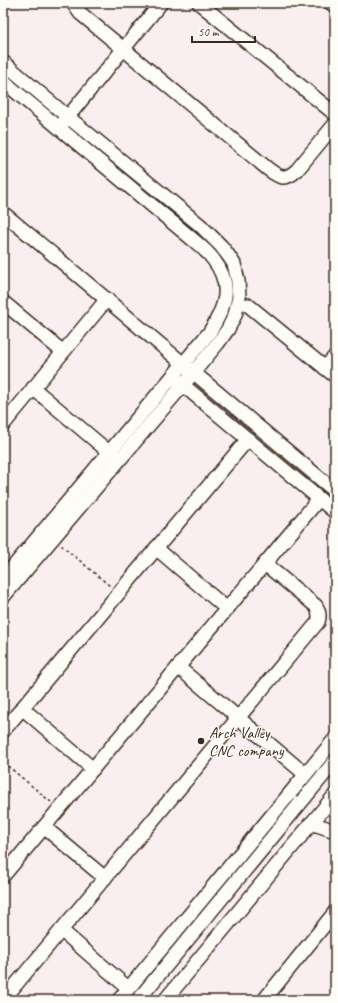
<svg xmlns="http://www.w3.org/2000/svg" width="338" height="1003" font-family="Caveat,sans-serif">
	<rect width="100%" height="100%" fill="#f9eef0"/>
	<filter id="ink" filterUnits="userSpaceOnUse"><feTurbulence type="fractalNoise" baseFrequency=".025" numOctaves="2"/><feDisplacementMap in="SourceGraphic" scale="8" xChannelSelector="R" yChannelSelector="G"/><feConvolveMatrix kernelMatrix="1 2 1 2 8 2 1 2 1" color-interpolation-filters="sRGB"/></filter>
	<g filter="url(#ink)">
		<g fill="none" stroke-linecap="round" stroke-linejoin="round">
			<defs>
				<g id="minor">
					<path d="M 73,3 L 80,13 L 268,169 C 280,178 285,181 297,170 L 335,124"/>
					<polyline points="199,3 335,114"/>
					<polyline points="331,3 335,6"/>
					<polyline points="3,62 68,117 200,225 221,246 228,255 234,264 238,281 239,297 235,315 228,329 218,343 183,385 3,597"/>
					<path d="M 3,81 L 191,238 C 198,244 207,251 213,259 C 234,286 225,308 209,333 L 3,579"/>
					<polyline points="62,124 161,3"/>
					<path d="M 3,213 C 114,305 224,398 335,491"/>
					<polyline points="3,302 63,352"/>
					<polyline points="248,305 335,376"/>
					<polyline points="325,368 335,356"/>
					<polyline points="177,380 335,512"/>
					<polyline points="33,388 116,458"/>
					<polyline points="3,425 107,299"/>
					<polyline points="156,548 227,609"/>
					<polyline points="178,667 305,774"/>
					<polyline points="22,708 93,769"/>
					<polyline points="3,731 248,439"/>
					<polyline points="310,824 317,825 335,831"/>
					<polyline points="44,827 105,878"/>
					<polyline points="3,876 319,499"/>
					<polyline points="61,930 128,988"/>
					<path d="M 3,1000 L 318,622 C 320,616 319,611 316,606 L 265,564"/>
					<polyline points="119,1000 335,739"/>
					<polyline points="138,1000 335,761"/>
					<polyline points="165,1000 335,795"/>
					<polyline points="264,1000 335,912"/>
				</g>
			</defs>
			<use href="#minor" stroke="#3b2a1e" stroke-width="16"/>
			<g stroke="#3b2a1e" stroke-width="1.5" stroke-dasharray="3 3" stroke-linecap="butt">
				<polyline points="61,545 110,586"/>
				<polyline points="3,762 51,802"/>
			</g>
			<use href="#minor" stroke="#fdfcf7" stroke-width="13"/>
		</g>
	</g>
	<circle fill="#3b2a1e" stroke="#fdfcf7" stroke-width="1.5" cx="201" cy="741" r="4"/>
	<g text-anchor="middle" stroke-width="3" stroke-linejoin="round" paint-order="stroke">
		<g font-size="16" fill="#3b2a1e" stroke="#fdfcf7" text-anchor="start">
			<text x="209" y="738">Arch Valley<tspan x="209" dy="18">CNC company</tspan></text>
		</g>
	</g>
	<rect width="338" height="1003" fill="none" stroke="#fdfcf7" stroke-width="16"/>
	<rect x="8" y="8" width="322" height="987" fill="none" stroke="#3b2a1e" stroke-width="1.5" filter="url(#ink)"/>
	<path d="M192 36v6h63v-6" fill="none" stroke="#3b2a1e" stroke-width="2"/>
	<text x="198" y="36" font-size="12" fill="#3b2a1e" stroke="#fdfcf7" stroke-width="3" paint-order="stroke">50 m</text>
</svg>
